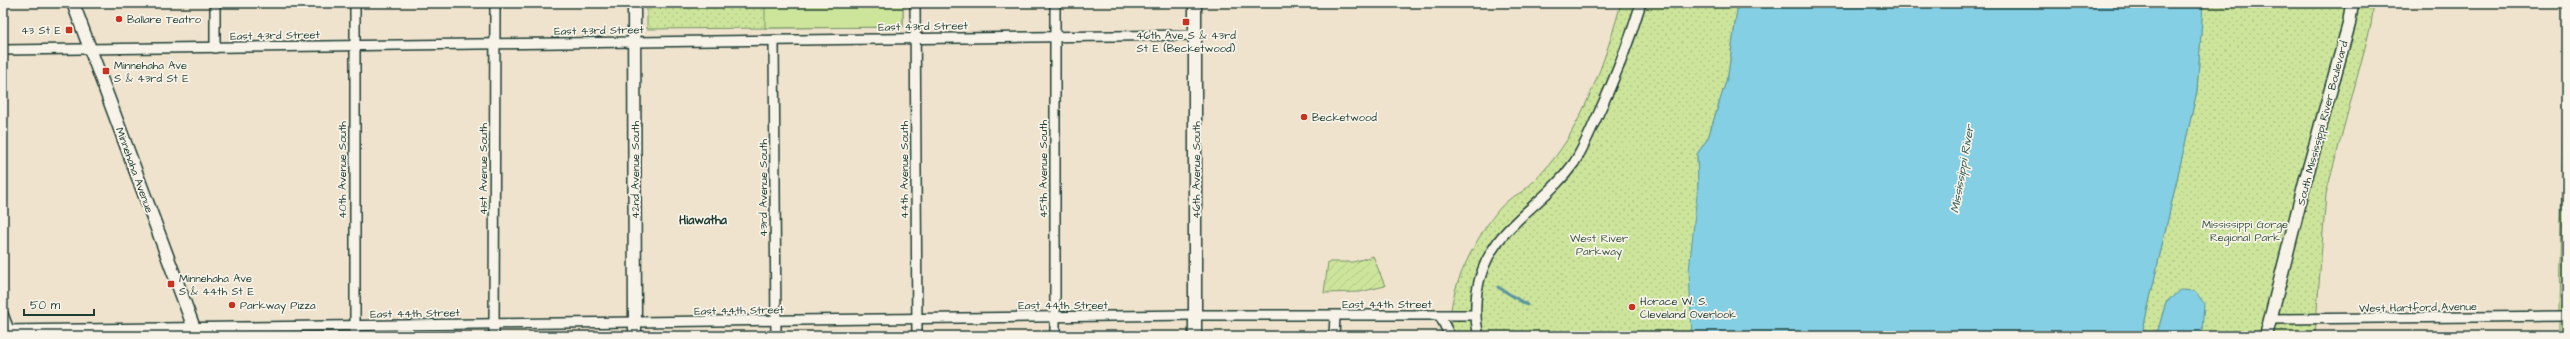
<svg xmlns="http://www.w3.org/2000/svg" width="2570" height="339" font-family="'Architects Daughter',sans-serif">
	<defs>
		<pattern id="park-dots" width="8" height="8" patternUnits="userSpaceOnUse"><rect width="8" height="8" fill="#cde59b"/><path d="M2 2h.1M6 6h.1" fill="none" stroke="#b0c586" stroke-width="1.8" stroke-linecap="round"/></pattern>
		<pattern id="garden-furrows" width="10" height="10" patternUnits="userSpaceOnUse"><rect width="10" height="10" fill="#cde59b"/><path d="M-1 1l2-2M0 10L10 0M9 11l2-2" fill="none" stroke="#b0c586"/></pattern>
	</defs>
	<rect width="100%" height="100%" fill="#efe3cd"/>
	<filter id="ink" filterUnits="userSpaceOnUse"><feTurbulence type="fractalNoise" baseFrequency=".025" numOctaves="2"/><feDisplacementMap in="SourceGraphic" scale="8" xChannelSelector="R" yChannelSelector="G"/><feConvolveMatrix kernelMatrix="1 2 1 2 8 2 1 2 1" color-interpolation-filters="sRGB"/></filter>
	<g filter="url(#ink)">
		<g fill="url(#park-dots)" stroke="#769168">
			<polygon points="647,3 903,3 903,27 647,29"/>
			<path d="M 1621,3 L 1738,3 L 1728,75 L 1708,138 L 1697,154 L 1698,185 L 1692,336 L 1454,336 C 1438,303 1481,226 1505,203 C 1510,198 1517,195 1523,191 C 1541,176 1560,153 1571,133 C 1594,92 1609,48 1621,3 Z"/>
			<polygon points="2203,3 2374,3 2371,25 2326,194 2315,336 2199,336 2202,332 2166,302 2158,330 2147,336 2143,329 2197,91"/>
			<polygon points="2566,3 2567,336 2559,336 2559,306"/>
		</g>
		<polygon fill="url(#garden-furrows)" stroke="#769168" points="1373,256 1385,286 1360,292 1324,293 1328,262 1353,262"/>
		<polygon fill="#cde59b" stroke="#769168" points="765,3 903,3 903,27 765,28"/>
		<g fill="#84cfe4" stroke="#5c959e">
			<polygon points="1738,3 2203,3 2197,91 2143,329 2147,336 1692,336 1689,271 1698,185 1697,154 1708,138 1728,75"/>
			<polygon points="2181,290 2195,291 2204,303 2202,332 2199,336 2147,336 2158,330 2166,302"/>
		</g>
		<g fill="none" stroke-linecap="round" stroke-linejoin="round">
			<polyline stroke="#5c959e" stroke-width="3" points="1498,287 1527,305"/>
			<defs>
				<g id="street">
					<polyline points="215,3 215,48"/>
					<polyline points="915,3 917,336"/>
					<polyline points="774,40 776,336"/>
					<polyline points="3,50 1196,35"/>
					<polyline points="3,314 11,335"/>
					<polyline points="1440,316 1450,336"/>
					<polyline points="2269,319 2567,316"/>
					<polyline points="3,330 1195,315 1475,315"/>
					<polyline points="355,336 355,3"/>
					<polyline points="494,336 495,3"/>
					<polyline points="1055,336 1055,3"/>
					<polyline points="1334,336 1335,316"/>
					<path d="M 1479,336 C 1475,321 1475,307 1477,291 C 1488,226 1540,211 1574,163 C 1583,149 1589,134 1596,119 C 1614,81 1629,43 1641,3"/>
				</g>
				<g id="secondary">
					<polyline points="73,3 197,336"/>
					<polyline points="634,3 635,336"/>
					<polyline points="1195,336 1195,3"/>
					<polyline points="2266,336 2305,182 2349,24 2352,3"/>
				</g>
			</defs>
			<use href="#street" stroke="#1f3d34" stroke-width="12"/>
			<use href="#secondary" stroke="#1f3d34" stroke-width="15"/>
			<use href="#street" stroke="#f7f3e8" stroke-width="9"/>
			<use href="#secondary" stroke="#f7f3e8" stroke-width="12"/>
		</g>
	</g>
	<g fill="#c8321e" stroke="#f7f3e8" stroke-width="1.5">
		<circle cx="119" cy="19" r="4"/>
		<rect x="1182" y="18" width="8" height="8" rx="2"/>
		<rect x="65" y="26" width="8" height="8" rx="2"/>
		<rect x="102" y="67" width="8" height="8" rx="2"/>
		<circle cx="1304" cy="117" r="4"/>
		<rect x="167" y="280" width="8" height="8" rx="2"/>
		<circle cx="232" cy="305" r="4"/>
		<circle cx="1632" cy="307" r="4"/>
	</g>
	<g text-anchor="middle" stroke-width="3.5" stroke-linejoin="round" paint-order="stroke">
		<g font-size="11" fill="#1f3d34" stroke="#f7f3e8" text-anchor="start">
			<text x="127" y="23">Ballare Teatro</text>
			<text x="61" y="34" text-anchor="end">43 St E</text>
			<text x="1186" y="39" text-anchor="middle">46th Ave S &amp; 43rd<tspan x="1186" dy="13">St E (Becketwood)</tspan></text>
			<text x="114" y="69">Minnehaha Ave<tspan x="114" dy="13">S &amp; 43rd St E</tspan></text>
			<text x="1312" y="121">Becketwood</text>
			<text x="179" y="282">Minnehaha Ave<tspan x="179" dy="13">S &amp; 44th St E</tspan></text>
			<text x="1640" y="305">Horace W. S.<tspan x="1640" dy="13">Cleveland Overlook</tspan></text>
			<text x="240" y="309">Parkway Pizza</text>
		</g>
		<g font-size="11" fill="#1f3d34" stroke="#f7f3e8">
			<text transform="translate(923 26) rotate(-1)" y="4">East 43rd Street</text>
			<text transform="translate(599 30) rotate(-1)" y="4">East 43rd Street</text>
			<text transform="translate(275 35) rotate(-1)" y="4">East 43rd Street</text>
			<text transform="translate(2322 123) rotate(-75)" y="4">South Mississippi River Boulevard</text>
			<text transform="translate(483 169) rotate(-90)" y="4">41st Avenue South</text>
			<text transform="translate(1043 169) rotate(-90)" y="4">45th Avenue South</text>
			<text transform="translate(135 170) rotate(70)" y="4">Minnehaha Avenue</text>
			<text transform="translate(342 170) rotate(-90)" y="4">40th Avenue South</text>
			<text transform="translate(635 170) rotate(-90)" y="4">42nd Avenue South</text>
			<text transform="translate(904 170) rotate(-90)" y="4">44th Avenue South</text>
			<text transform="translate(1196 170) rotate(-90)" y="4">46th Avenue South</text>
			<text transform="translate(763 188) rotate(-90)" y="4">43rd Avenue South</text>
			<text x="1387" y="308">East 44th Street</text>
			<text x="1063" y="309">East 44th Street</text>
			<text transform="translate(2418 307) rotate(-1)" y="4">West Hartford Avenue</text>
			<text transform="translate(739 310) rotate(-1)" y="4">East 44th Street</text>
			<text transform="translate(415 313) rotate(-1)" y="4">East 44th Street</text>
		</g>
		<g font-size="11" fill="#395643" stroke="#f7f3e8">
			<text x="2245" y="228">Mississippi Gorge<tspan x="2245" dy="13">Regional Park</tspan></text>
			<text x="1599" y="242">West River<tspan x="1599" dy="13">Parkway</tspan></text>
		</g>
		<g font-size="12" font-style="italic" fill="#335a57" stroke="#f7f3e8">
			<text transform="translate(1962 169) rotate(-80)" y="4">Mississippi River</text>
		</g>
		<g font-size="12" font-weight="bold" fill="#1f3d34" stroke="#f7f3e8">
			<text x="703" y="224">Hiawatha</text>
		</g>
	</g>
	<rect width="2570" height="339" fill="none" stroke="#f7f3e8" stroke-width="16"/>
	<rect x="8" y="8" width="2554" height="323" fill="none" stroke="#1f3d34" stroke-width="1.5" filter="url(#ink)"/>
	<path d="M24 309v6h70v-6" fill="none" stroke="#1f3d34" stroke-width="2"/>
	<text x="30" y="309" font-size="12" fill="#1f3d34" stroke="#f7f3e8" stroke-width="3" paint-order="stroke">50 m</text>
</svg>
